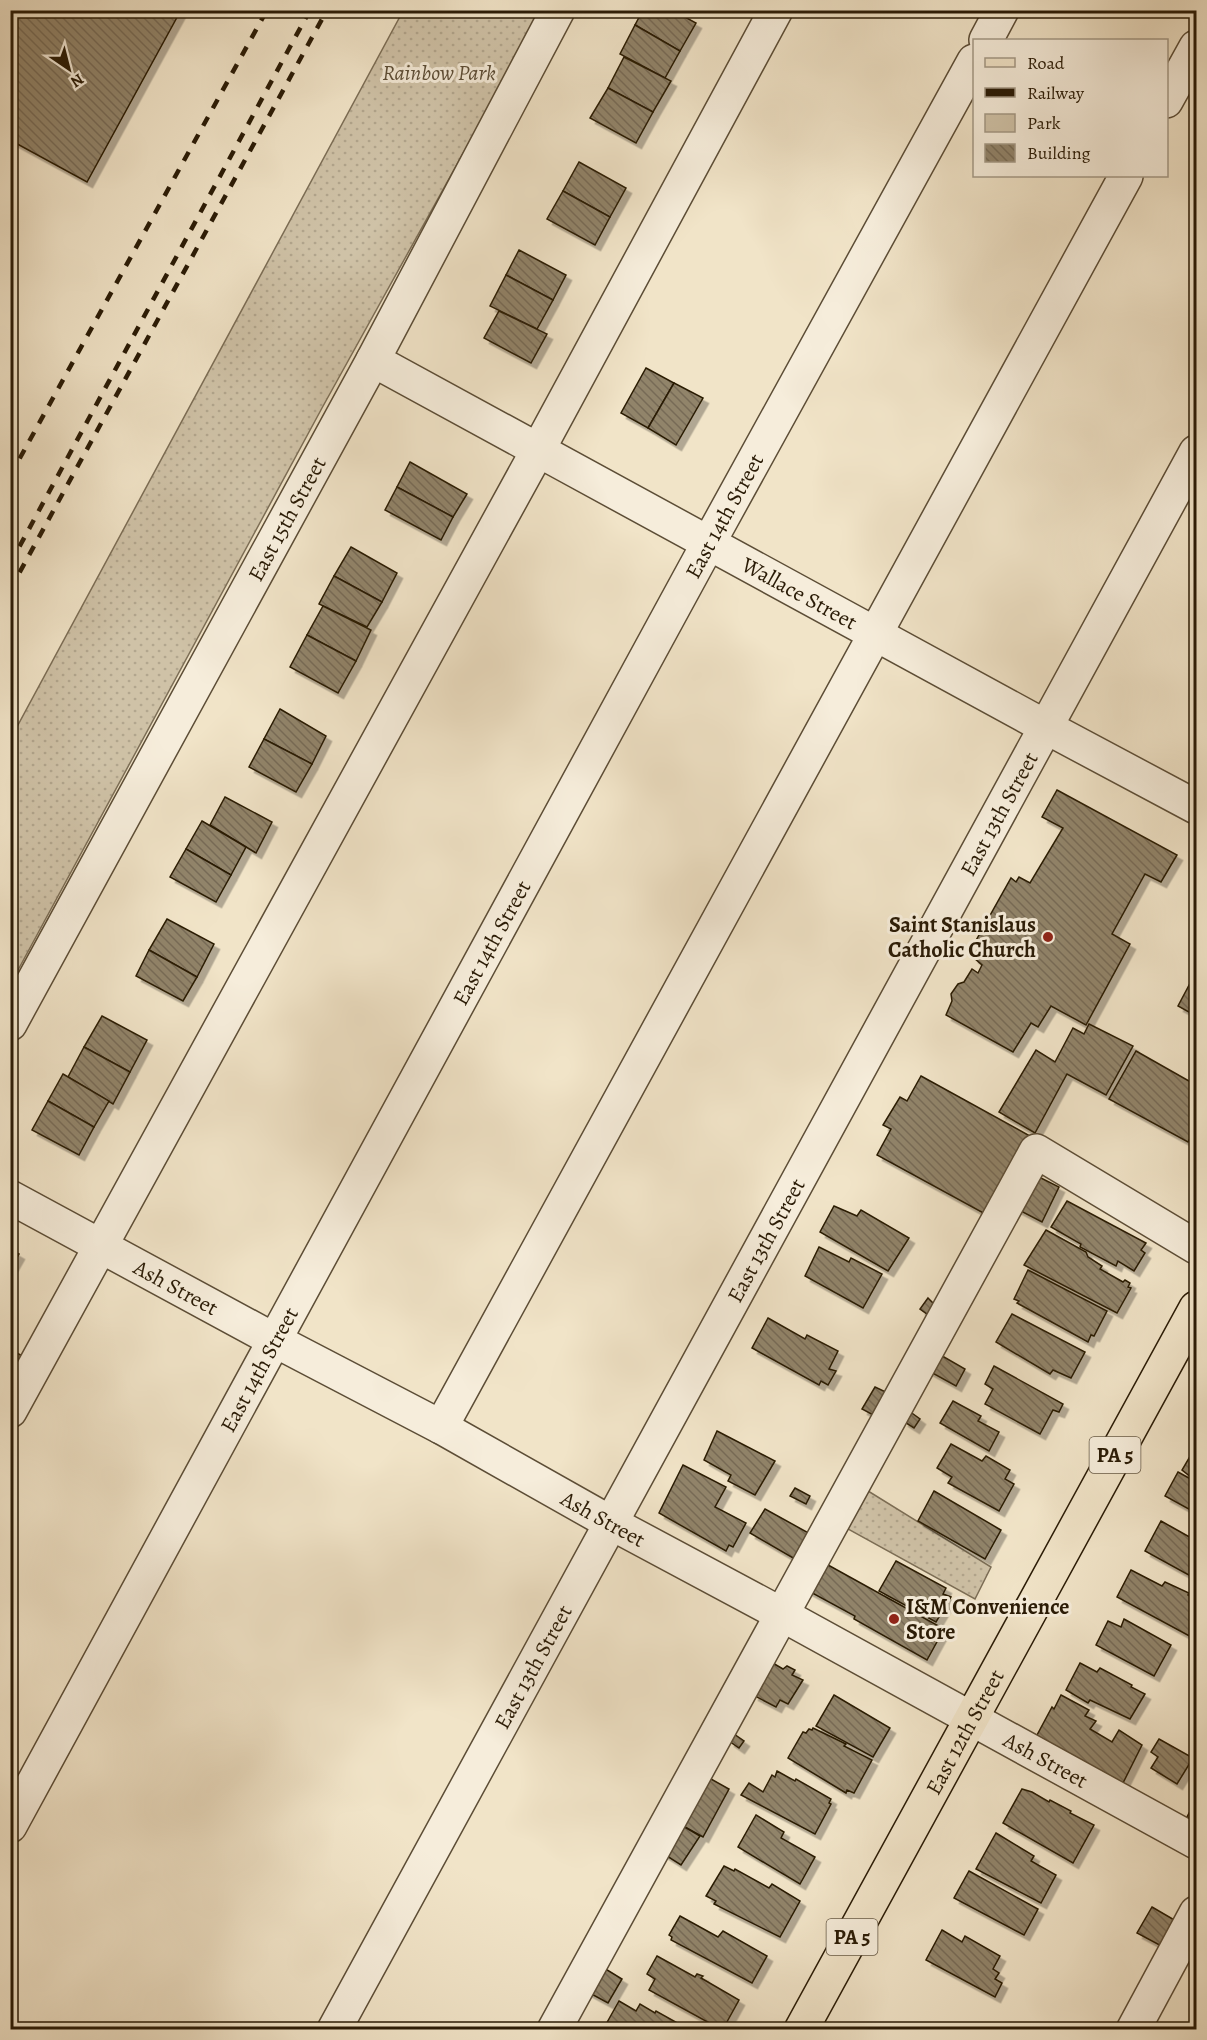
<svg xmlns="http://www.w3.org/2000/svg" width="1207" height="2040" font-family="Alegreya,serif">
	<defs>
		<pattern id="green-dots" width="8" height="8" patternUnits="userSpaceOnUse" patternTransform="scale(1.5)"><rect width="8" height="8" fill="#cfc2a7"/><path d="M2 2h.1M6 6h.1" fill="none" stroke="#b2a68e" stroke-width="1.8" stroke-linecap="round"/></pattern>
		<pattern id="building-back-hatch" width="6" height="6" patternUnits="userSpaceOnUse" patternTransform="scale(1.5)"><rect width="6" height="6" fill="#91846b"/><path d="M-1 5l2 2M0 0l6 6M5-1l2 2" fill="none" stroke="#776b56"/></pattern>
		<filter id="shadow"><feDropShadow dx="5.5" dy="5.5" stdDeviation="0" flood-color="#0004"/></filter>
	</defs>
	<rect width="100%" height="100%" fill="#f1e4c8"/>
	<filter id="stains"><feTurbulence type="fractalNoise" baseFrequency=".00333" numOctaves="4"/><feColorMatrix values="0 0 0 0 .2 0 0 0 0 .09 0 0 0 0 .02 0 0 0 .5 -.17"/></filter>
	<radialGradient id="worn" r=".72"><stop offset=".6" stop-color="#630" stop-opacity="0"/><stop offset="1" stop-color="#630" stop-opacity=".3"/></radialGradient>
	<g fill="url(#green-dots)" stroke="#7c6e56" stroke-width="1.5">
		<polygon points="403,11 542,11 322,408 11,983 11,738"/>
		<polygon points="860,1486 991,1567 975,1599 839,1524"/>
	</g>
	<g fill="url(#building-back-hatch)" stroke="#2a1b06" stroke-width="1.5" filter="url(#shadow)">
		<polygon points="10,10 181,10 87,182 10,140"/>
		<polygon points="643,10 672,10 696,23 680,51 635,25"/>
		<polygon points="635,25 680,51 665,78 620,54"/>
		<polygon points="624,57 671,81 653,112 608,88"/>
		<polygon points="608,88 653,112 636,143 590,118"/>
		<polygon points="579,162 626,188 610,217 563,191"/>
		<polygon points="563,191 610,217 595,245 547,219"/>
		<polygon points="519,250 566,275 553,300 506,275"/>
		<polygon points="506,275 553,300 537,329 490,306"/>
		<polygon points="499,311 547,334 531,363 484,338"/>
		<polygon points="646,368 674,383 648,428 621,413"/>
		<polygon points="674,383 703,398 676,445 648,428"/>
		<polygon points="410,462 467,494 453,517 397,487"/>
		<polygon points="397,487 453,517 441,540 385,510"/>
		<polygon points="351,547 397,573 382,602 334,576"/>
		<polygon points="334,576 382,602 367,627 319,604"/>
		<polygon points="323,606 371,630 356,661 307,635"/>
		<polygon points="307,635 356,661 338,693 290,667"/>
		<polygon points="280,709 326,736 312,764 264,739"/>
		<polygon points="264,739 312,764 296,792 249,767"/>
		<polygon points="1057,790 1177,855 1161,882 1145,874 1112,934 1130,944 1086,1025 1051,1006 1038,1027 1031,1023 1013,1052 946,1015 952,1001 951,994 958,984 964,982 972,969 978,973 982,965 973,957 979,947 974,944 1011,878 1016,882 1019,877 1030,883 1063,828 1042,817"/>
		<polygon points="225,797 272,822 256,853 210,825"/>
		<polygon points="202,821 246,847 231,875 186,849"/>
		<polygon points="186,849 231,875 216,902 170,877"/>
		<polygon points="167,919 214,944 197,977 149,950"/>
		<polygon points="149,950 197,977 183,1001 136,976"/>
		<polygon points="1196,972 1196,1016 1178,1006"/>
		<polygon points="102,1016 147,1040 130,1072 84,1047"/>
		<polygon points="1089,1024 1133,1046 1106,1095 1067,1074 1035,1133 999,1112 1036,1050 1055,1062 1073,1028 1084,1034"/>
		<polygon points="84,1047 130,1072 113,1104 68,1077"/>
		<polygon points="1136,1051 1196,1085 1196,1127 1188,1142 1109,1099"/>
		<polygon points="63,1074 109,1101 94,1127 48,1101"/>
		<polygon points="921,1076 1030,1136 987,1215 877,1155 891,1129 883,1125 900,1097 907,1101"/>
		<polygon points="48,1101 94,1127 79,1155 32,1130"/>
		<polygon points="1033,1174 1059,1187 1042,1222 1015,1208"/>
		<polygon points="1067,1201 1146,1243 1141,1250 1145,1253 1134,1271 1118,1261 1116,1266 1080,1247 1081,1244 1051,1227"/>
		<polygon points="834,1206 857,1216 861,1210 909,1238 888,1271 820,1232"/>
		<polygon points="1046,1230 1086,1252 1088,1257 1102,1266 1100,1269 1123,1282 1125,1280 1130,1283 1128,1287 1131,1288 1117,1313 1024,1265"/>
		<polygon points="819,1247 849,1262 851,1258 882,1274 863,1308 805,1276"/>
		<polygon points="10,1249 19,1254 10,1270"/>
		<polygon points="1028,1270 1107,1311 1094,1336 1091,1335 1088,1342 1017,1303 1019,1301 1014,1299"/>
		<polygon points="928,1298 938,1308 931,1317 920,1309"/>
		<polygon points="1012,1314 1085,1352 1071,1378 1053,1370 1050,1374 996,1342"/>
		<polygon points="768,1318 805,1339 807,1335 838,1351 829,1369 836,1371 828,1385 821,1381 819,1385 752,1348"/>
		<polygon points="10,1349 24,1357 13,1372 10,1371"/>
		<polygon points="937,1353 965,1369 956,1386 927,1370"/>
		<polygon points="994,1366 1063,1404 1059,1412 1053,1410 1040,1434 985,1404 993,1389 985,1384"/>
		<polygon points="875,1387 890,1394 877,1417 862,1409"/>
		<polygon points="953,1401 981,1416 978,1421 999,1432 989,1451 940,1423"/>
		<polygon points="909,1411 920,1419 914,1428 903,1421"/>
		<polygon points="717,1431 775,1461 755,1495 728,1481 731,1475 704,1460"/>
		<polygon points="951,1444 982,1461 986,1456 1010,1470 1005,1479 1014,1484 999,1511 948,1483 952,1477 937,1468"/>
		<polygon points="1192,1453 1196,1455 1196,1481 1182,1470"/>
		<polygon points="683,1465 726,1487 715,1507 746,1523 733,1547 729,1545 726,1551 659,1513"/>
		<polygon points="1178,1472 1196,1482 1196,1513 1165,1496"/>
		<polygon points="795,1488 810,1496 806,1504 790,1496"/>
		<polygon points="934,1491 1001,1530 985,1559 918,1521"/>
		<polygon points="765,1509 814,1536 800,1562 750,1533"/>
		<polygon points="1161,1521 1193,1539 1196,1535 1196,1579 1145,1551"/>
		<polygon points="819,1560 944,1629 927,1660 854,1619 855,1616 803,1588"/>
		<polygon points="896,1561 946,1588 943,1594 951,1597 936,1622 879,1591"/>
		<polygon points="1131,1570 1162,1586 1165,1582 1189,1593 1188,1595 1196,1600 1195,1639 1117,1597"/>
		<polygon points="1124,1619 1171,1645 1154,1676 1096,1645 1108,1621 1121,1627"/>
		<polygon points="771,1662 783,1669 787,1666 795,1670 792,1675 803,1680 788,1704 780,1700 776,1707 753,1695"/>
		<polygon points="1080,1663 1097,1672 1100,1668 1132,1685 1131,1687 1145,1694 1130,1719 1090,1700 1088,1703 1066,1690"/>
		<polygon points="834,1695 890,1728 873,1757 816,1726"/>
		<polygon points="1061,1695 1089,1710 1085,1716 1096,1721 1090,1729 1112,1742 1119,1730 1142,1745 1123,1783 1036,1737 1052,1707 1054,1709"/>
		<polygon points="813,1728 846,1744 844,1746 872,1760 854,1793 847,1790 846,1793 788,1758 803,1732 806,1733 809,1729 812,1730"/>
		<polygon points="734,1734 744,1741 739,1748 729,1741"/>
		<polygon points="1159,1739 1193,1758 1177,1784 1151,1768 1158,1757 1151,1752"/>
		<polygon points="777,1771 795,1781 796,1779 831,1799 829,1803 831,1804 815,1834 741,1795 749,1783 763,1792 772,1775 775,1777"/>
		<polygon points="702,1774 729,1789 703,1837 676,1822"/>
		<polygon points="1022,1789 1032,1792 1049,1802 1050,1800 1071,1811 1070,1813 1094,1825 1073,1863 1003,1823"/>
		<polygon points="1196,1800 1196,1822 1187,1817"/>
		<polygon points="756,1815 784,1832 781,1838 815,1857 800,1884 738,1847"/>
		<polygon points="676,1822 700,1836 681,1865 659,1851"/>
		<polygon points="996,1833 1034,1856 1031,1861 1056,1875 1041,1903 976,1869"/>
		<polygon points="724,1866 734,1871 735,1869 769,1888 772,1884 800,1901 780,1937 714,1904 716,1901 706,1896"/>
		<polygon points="969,1871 1038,1909 1024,1935 954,1898"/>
		<polygon points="1152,1907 1183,1925 1167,1949 1137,1933"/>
		<polygon points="680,1916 718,1937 723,1931 767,1956 752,1983 671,1940 672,1937 669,1935"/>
		<polygon points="942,1930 962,1942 965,1936 1000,1956 993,1969 999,1973 995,1979 1002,1983 995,1997 926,1960"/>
		<polygon points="657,1956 695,1977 697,1974 703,1976 701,1978 739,2000 723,2029 714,2023 713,2025 649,1990 655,1979 647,1974"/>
		<polygon points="599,1965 622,1979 608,2003 584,1990"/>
		<polygon points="619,2001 636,2011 640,2004 655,2013 656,2011 690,2030 610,2030 605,2026"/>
		<polygon points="573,2022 587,2030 569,2030"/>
	</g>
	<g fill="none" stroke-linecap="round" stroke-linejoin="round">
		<defs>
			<g id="minor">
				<polyline points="986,40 1002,10"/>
				<polyline points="1166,101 1196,47"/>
				<path id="s1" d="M 373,360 L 1046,727 L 1196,807"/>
				<path id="s2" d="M 10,1024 L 373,360 L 558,10"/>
				<path id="s3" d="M 10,1197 L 276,1341 L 441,1427 L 611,1523 L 781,1614 L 1196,1842"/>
				<polyline points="10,1411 538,450 776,10"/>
				<polyline points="441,1427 1126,176"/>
				<path id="s4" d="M 10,1826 L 708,544 L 974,61"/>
				<path id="s5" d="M 334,2030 L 1196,452"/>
				<polyline points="554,2030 1036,1151 1196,1247"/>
				<polyline points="1133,2030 1196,1913"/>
			</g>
			<g id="major">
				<path id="s6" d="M 801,2030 L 1196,1308"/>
			</g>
		</defs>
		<use href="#minor" stroke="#5c4d36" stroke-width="36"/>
		<use href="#major" stroke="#2a1b06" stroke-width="36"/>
		<use href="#minor" stroke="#f6eddb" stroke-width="33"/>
		<use href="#major" stroke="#f1e4c8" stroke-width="33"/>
		<g stroke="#2a1b06" stroke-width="4.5" stroke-dasharray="10 10" stroke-linecap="butt">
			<polyline points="10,476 267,10"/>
			<polyline points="10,564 310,10"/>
			<polyline points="10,590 327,10"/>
		</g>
	</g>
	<g fill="#8f2418" stroke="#f6eddb" stroke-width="2">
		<circle cx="1048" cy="937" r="6"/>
		<circle cx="894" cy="1619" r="6"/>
	</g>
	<g text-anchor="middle" stroke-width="6" stroke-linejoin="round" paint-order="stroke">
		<g fill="#f6eddb" stroke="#675a46" stroke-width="1.5">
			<rect x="1089.5" y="1437" width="51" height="36" rx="4.5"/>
			<rect x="826.5" y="1919" width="51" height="36" rx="4.5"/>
		</g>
		<g font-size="21" font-weight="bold" fill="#2a1b06">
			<text x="1115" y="1462">PA 5</text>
			<text x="852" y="1944">PA 5</text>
		</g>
		<g font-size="22" font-style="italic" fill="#5c4d36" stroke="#f6eddb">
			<text x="439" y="80">Rainbow Park</text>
		</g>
		<g font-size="22" fill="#2a1b06" stroke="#f6eddb">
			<text dy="8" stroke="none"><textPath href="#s4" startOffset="1492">East 14th Street</textPath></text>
			<text dy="8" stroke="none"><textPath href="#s2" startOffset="576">East 15th Street</textPath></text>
			<text dy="8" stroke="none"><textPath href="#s1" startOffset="486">Wallace Street</textPath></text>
			<text dy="8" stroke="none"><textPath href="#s5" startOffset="1386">East 13th Street</textPath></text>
			<text dy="8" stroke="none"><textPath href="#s4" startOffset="1006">East 14th Street</textPath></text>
			<text dy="8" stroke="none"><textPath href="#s5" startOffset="900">East 13th Street</textPath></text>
			<text dy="8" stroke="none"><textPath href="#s3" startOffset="189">Ash Street</textPath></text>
			<text dy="8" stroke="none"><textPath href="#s4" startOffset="520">East 14th Street</textPath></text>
			<text dy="8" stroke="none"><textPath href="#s3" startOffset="675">Ash Street</textPath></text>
			<text dy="8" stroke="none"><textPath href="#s5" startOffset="414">East 13th Street</textPath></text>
			<text dy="8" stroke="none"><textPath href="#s6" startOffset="340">East 12th Street</textPath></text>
			<text dy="8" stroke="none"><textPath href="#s3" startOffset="1179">Ash Street</textPath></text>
		</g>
		<g font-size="22" font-weight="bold" fill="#2a1b06" stroke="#f6eddb" text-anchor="end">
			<text x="1036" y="932">Saint Stanislaus<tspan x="1036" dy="25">Catholic Church</tspan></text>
			<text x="906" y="1614" text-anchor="start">I&amp;M Convenience<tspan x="906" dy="25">Store</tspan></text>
		</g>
	</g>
	<rect width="1207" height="2040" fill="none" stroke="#f1e4c8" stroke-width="36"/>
	<rect x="12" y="12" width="1183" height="2016" fill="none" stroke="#2a1b06" stroke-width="3"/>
	<rect x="18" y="18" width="1171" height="2004" fill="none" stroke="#2a1b06" stroke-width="1.5"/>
	<rect x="973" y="39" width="195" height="138" fill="#f6eddb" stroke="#a49986" stroke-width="1.5"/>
	<rect x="985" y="58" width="30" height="9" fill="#f1e4c8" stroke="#a49986" stroke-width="1.5"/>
	<text x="1027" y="69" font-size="18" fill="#2a1b06">Road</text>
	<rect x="985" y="88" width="30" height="9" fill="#2a1b06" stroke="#a49986" stroke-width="1.5"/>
	<text x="1027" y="99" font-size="18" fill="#2a1b06">Railway</text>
	<rect x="985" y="114" width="30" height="18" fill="#cfc2a7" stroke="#a49986" stroke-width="1.5"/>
	<text x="1027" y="129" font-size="18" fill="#2a1b06">Park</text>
	<rect x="985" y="144" width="30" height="18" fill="url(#building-back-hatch)" stroke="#a49986" stroke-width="1.5"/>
	<text x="1027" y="159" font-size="18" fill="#2a1b06">Building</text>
	<g transform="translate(69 69) rotate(145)" stroke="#f6eddb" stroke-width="4.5" paint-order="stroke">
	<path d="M0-4.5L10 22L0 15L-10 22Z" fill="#2a1b06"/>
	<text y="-9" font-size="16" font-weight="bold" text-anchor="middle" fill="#2a1b06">N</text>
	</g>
	<rect width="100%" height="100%" filter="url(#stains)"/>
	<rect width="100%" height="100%" fill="url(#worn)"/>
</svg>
